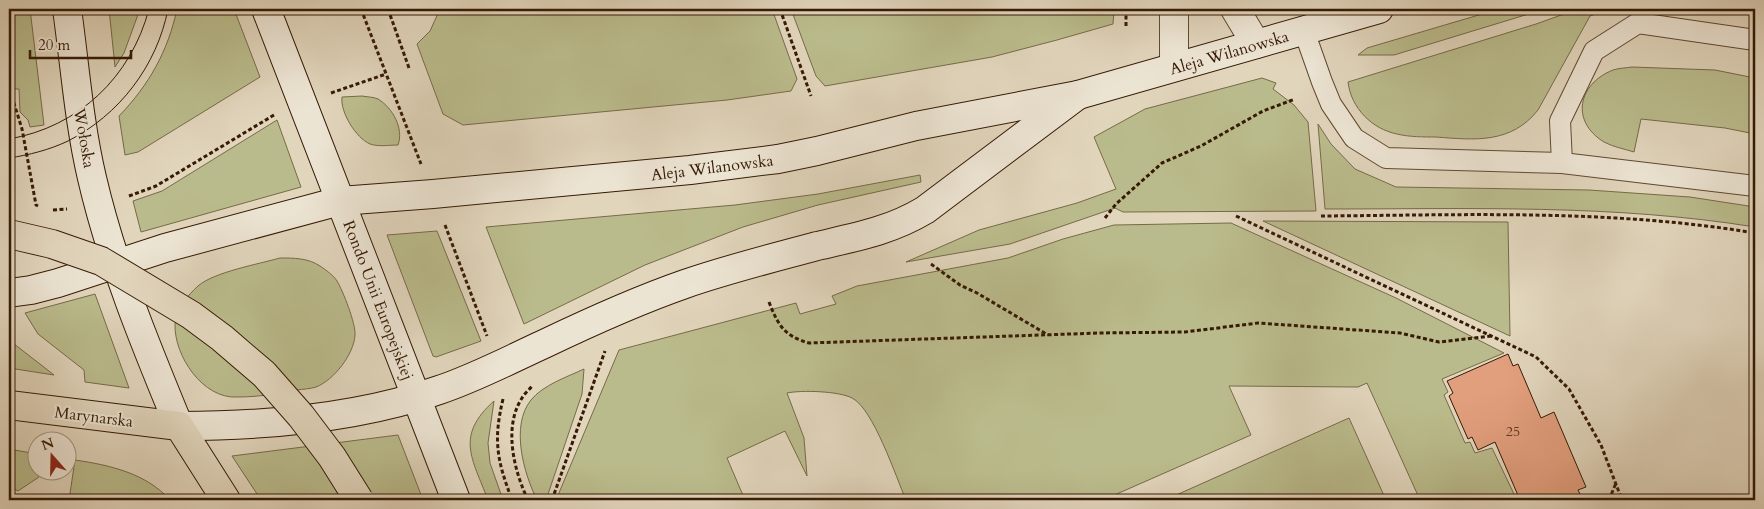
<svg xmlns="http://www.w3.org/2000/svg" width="1764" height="509" font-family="Cardo,serif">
	<rect width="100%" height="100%" fill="#e1d5bc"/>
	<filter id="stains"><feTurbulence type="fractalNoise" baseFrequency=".004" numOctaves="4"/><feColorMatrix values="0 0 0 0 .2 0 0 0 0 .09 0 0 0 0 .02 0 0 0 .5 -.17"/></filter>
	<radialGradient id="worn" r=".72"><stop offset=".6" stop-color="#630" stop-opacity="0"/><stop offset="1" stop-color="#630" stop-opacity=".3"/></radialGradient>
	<g fill="#babb8c" stroke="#786a48">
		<polygon points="9,9 30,9 44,125 30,127 28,120 20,112 19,89 9,89"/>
		<polygon points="109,9 140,9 124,53 115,67"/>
		<path d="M 177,9 L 234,9 L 260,77 L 138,152 L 125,155 L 119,116 C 149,85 168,51 177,9 Z"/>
		<polygon points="440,9 772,9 797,79 791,91 727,100 463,125 443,114 417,44 430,31"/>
		<polygon points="791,9 1114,9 1113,24 1057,40 992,57 825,86 816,76"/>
		<polygon points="1499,9 1545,9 1394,55 1358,55 1367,48"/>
		<path d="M 1578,9 L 1609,9 L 1590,16 L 1538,110 C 1511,144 1475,140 1436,137 C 1424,137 1409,137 1397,134 C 1372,129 1351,108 1348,82 L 1536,24 Z"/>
		<path d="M 1632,67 L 1715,70 L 1755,78 L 1755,134 L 1725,128 L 1641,119 L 1634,152 C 1625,149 1613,147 1604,142 C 1570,121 1578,84 1613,70 C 1619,68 1626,68 1632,67 Z"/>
		<polygon points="1262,78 1276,83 1273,89 1294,105 1308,122 1316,211 1123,212 1115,208 1010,244 906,262 979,230 1077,203 1116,189 1094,137 1145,109"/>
		<path d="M 362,96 C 367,97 374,97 378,99 C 393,108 404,129 398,145 C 389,145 379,147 370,144 C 356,138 340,112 342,97 Z"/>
		<polygon points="277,120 301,187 141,232 133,201 162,191"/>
		<path d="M 1318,124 L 1331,144 L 1355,169 L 1396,187 L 1589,190 L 1690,197 L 1755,207 L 1755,227 C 1613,204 1469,209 1325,209 Z"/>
		<polygon points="920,175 921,182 818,205 743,227 645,265 524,324 486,227 735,205 818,194"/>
		<polygon points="1263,221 1508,222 1510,336"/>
		<path d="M 1231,223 L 1396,298 L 1504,353 L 1442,379 L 1448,392 L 1444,395 L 1465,443 L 1470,442 L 1475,453 L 1492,448 L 1514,494 L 1500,500 L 1420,500 L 1367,383 L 1358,387 L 1229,386 L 1251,435 L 1103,500 L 906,500 C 896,477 873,408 852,398 C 839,391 801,390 787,393 L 804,438 L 807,476 L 785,431 L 727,458 L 745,500 L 556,500 L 619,350 L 796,303 L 800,314 L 836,304 L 832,296 L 857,286 L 1008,258 L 1063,239 L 1114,225 Z"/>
		<polygon points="437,231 481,341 436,357 433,356 387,235"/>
		<path d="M 280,258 C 294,258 308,258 320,266 C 326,270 334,276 337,281 C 343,291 356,324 355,335 C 354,354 334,380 316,387 C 310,389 303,389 297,390 C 277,394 257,397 237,397 C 203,399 174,356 175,324 C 175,310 188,295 198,286 C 214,272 259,264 280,258 Z"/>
		<polygon points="95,294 129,388 85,382 84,370 38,334 25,313"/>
		<polygon points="9,340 54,375 9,368"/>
		<path d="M 584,369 L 582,394 L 546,500 L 537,500 C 524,474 510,426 531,400 C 543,385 567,377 584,369 Z"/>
		<path d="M 494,401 L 488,443 L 490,463 L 503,500 L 488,500 C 472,458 455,436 494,401 Z"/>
		<polygon points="1349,418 1386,500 1165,500"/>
		<polygon points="398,435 423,500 261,500 232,456"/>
		<polygon points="9,449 37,454 39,477 18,491 9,486"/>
		<path d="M 75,460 C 109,465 146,473 170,500 L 69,500 Z"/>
	</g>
	<polygon fill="#e29f7e" stroke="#361a04" points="1508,354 1513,366 1518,364 1541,418 1554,412 1586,487 1578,490 1583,500 1520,500 1495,442 1478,450 1472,437 1468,439 1449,396 1453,393 1447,381"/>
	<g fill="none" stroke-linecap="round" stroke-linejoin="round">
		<defs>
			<g id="lane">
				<polyline points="1304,31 1322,82 1331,104 1354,138 1386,158 1562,163 1755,186"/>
				<polyline points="1562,163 1560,121 1594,51 1638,23 1755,40"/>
			</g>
			<g id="street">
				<polyline points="1235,9 1256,44"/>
				<polyline points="1174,67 1174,9"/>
			</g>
			<g id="secondary">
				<path d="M 67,9 C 75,66 79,123 92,178 C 112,264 146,346 179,426 C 264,426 359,418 439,390 C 475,378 509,360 544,344 C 590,322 636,301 685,284 C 728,269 773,258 817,246 C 856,237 890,231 925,210 L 1078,95"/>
				<polyline points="266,9 456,500"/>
				<polyline points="9,293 31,290 58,283 165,248 340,201 433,194 690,170 778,159 817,151 916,126 1078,95 1379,9"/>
			</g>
			<polyline id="primary" points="9,405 179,426 226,500"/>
		</defs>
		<use href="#lane" stroke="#614932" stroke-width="22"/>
		<use href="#street" stroke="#614932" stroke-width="30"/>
		<use href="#secondary" stroke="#361a04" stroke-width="30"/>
		<use href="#primary" stroke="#361a04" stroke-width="30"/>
		<g stroke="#361a04" stroke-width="3" stroke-dasharray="4 2.5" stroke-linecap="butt">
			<polyline points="361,9 421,164"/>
			<polyline points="388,9 409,68"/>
			<polyline points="780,9 811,96"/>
			<polyline points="1126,9 1126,27"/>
			<path d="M 9,29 C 12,52 10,76 13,100"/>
			<polyline points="331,93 386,74"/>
			<polyline points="9,100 13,100 22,129 36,205 38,206"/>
			<polyline points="129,196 156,186 274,115"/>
			<polyline points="53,210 67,209"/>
			<polyline points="1236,216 1536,357 1569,389 1601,445 1622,500"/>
			<path d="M 1321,216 C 1466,215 1611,209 1755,233"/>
			<polyline points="1105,218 1116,204 1162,163 1201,146 1263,111 1295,99"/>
			<polyline points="445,225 487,336"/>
			<polyline points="931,264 960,285 977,293 1048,335"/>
			<path d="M 769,302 C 778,325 784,336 809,343 L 1099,333 L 1185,332 L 1258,323 L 1400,333 L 1439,342 L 1491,336"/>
			<path d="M 503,399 C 493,441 497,460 512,500"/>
			<path d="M 528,500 C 514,471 503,427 522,398 C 524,394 529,390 532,386"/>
			<polyline points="552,500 605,351"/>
			<polyline points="1609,500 1616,483"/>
		</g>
		<use href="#lane" stroke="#ece4d3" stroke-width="20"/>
		<use href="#street" stroke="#ece4d3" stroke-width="28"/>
		<use href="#secondary" stroke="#ece4d3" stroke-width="28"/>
		<use href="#primary" stroke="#e1d5bc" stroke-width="28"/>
		<g stroke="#361a04" stroke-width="1">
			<path d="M 9,139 C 79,127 131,77 149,9"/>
			<path d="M 9,158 C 29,155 49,150 68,141 C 119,115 157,66 168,9"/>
		</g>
		<defs>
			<polyline id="primary-bridge" points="9,234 52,244 101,261 191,315 222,338 264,374 301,416 332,457 359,500"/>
		</defs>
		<use href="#primary-bridge" stroke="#361a04" stroke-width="30" stroke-linecap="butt"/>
		<use href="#primary-bridge" stroke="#e1d5bc" stroke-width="28"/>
	</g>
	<g text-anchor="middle" stroke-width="4" stroke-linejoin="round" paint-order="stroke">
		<g font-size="14" fill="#613b22">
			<text x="1513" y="436">25</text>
		</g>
		<g font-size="16" fill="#361a04" stroke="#ece4d3">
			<text transform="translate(1229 52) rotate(-16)" y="6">Aleja Wilanowska</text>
			<text transform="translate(85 138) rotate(80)" y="6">Wołoska</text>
			<text transform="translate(712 167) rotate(-7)" y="6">Aleja Wilanowska</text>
			<text transform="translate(379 300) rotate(69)" y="6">Rondo Unii Europejskiej</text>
			<text transform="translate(94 416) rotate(7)" y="6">Marynarska</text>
		</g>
	</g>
	<rect width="1764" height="509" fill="none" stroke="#e1d5bc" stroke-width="30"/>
	<rect x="10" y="10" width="1744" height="489" fill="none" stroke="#361a04" stroke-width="2.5"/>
	<rect x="15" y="15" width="1734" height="479" fill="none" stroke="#361a04"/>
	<g transform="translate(52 456) rotate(340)"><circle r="24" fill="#ece4d3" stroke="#a39380"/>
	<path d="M0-4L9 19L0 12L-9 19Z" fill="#8f2418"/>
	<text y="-8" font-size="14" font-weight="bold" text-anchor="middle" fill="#361a04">N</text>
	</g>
	<path d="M30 50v8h101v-8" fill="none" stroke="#361a04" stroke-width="2.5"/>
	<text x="38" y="50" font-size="15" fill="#361a04" stroke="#ece4d3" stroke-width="4" paint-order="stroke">20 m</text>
	<rect width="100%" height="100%" filter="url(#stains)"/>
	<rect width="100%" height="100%" fill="url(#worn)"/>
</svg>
